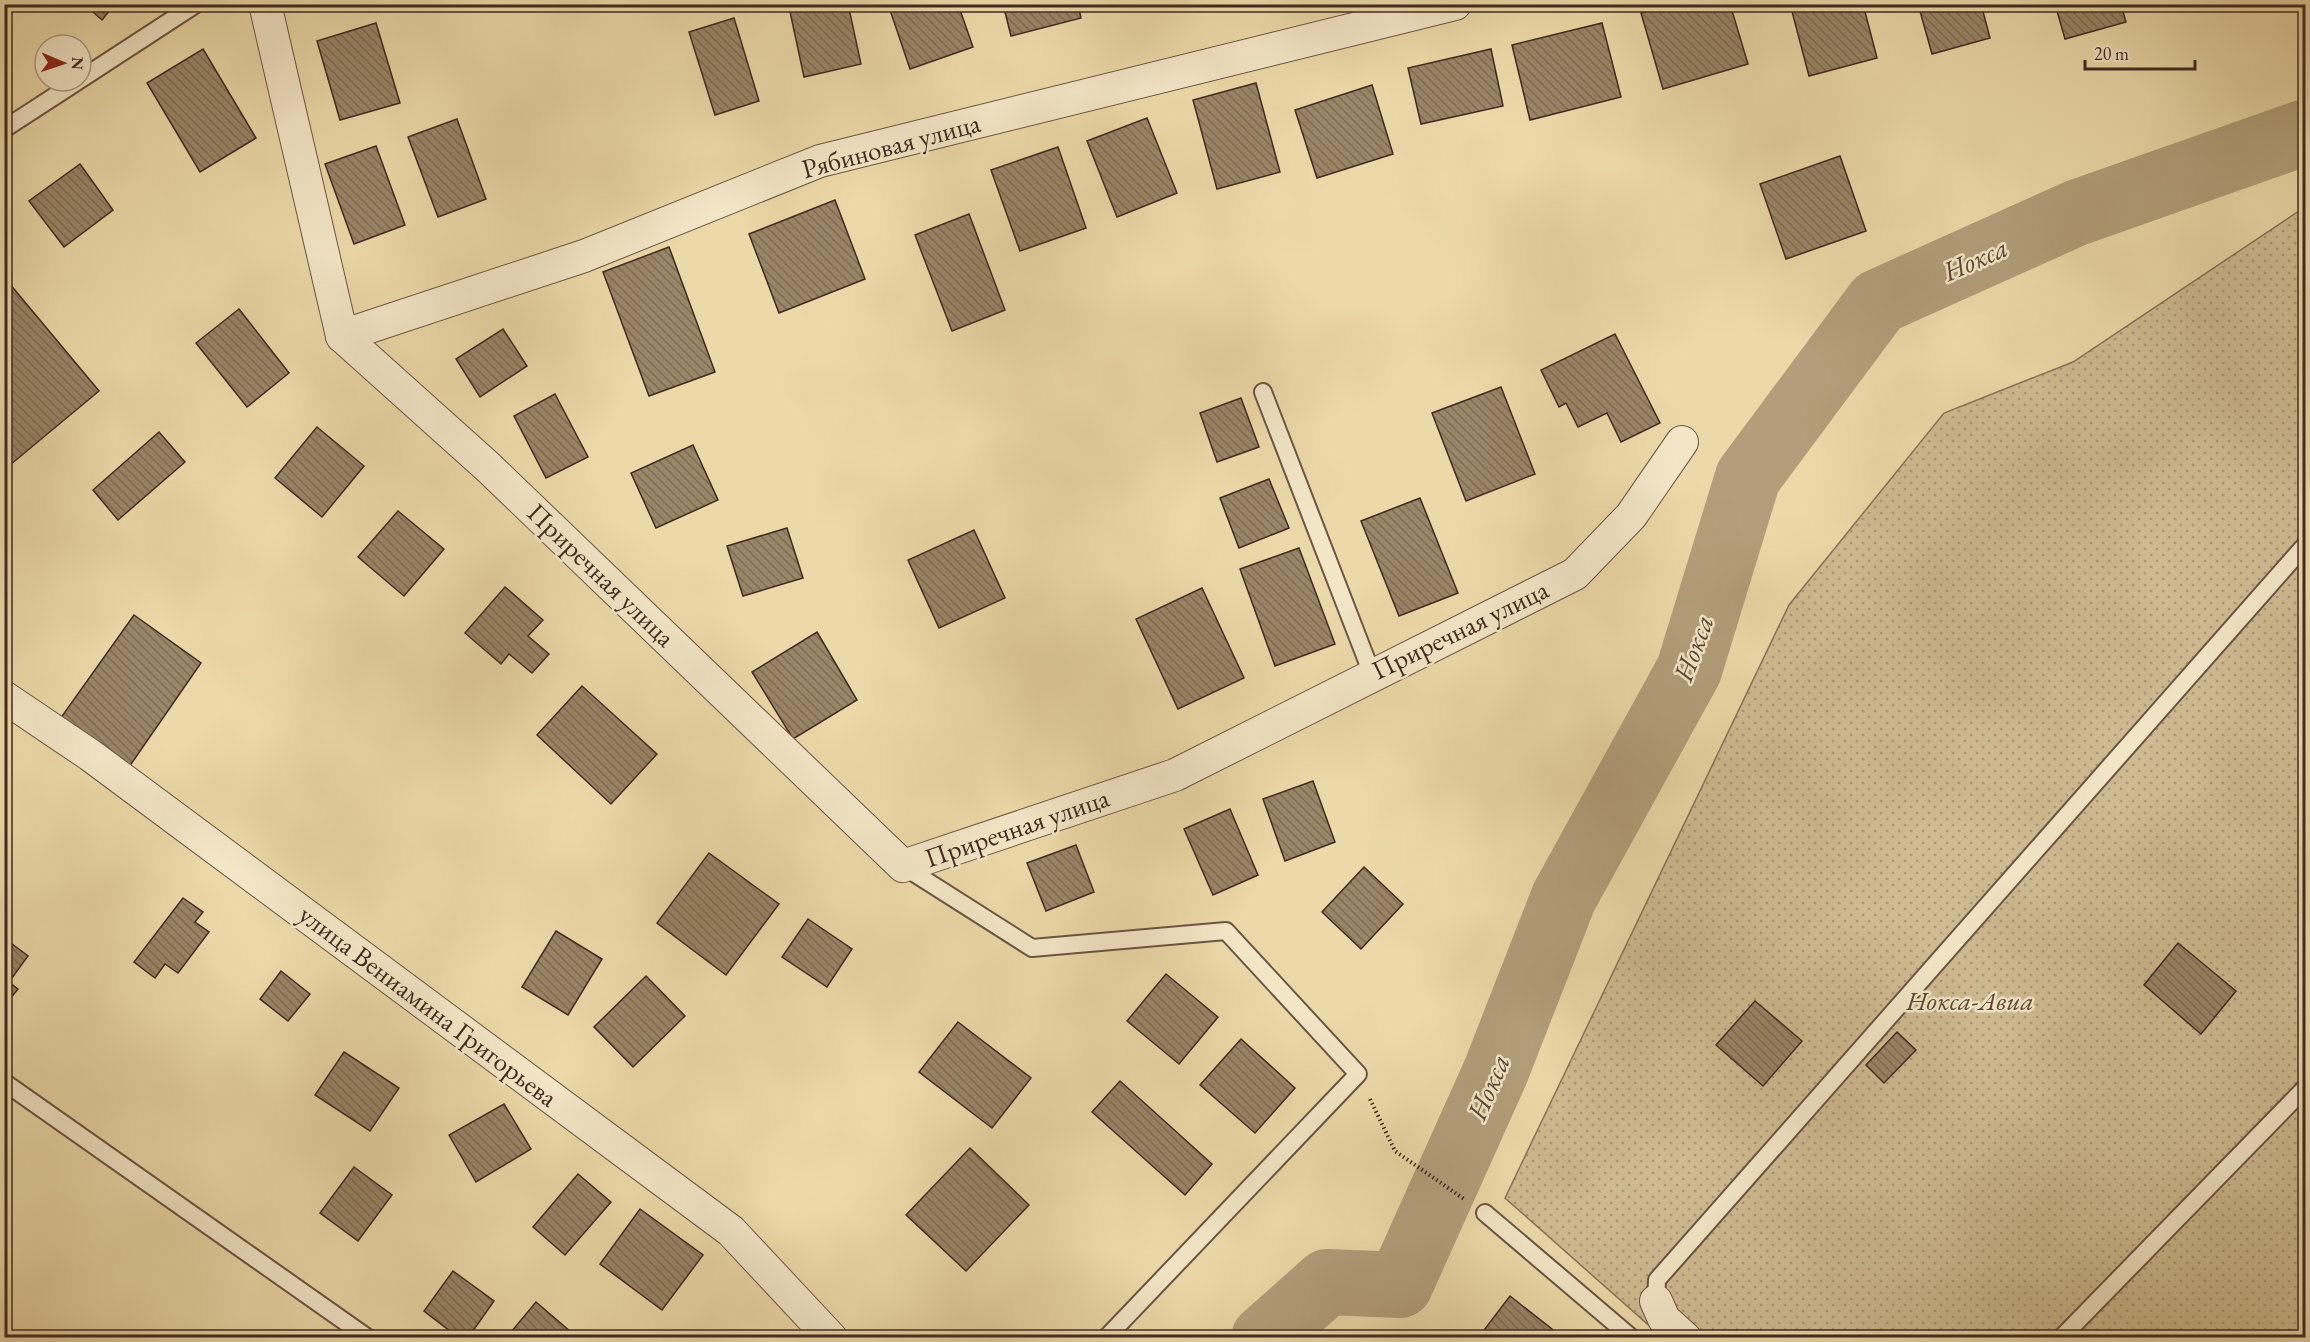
<svg xmlns="http://www.w3.org/2000/svg" width="2310" height="1342" font-family="'EB Garamond',serif">
	<defs>
		<pattern id="grass-dots" width="8" height="8" patternUnits="userSpaceOnUse" patternTransform="scale(1.5)"><rect width="8" height="8" fill="#cfbb92"/><path d="M2 2h.1M6 6h.1" fill="none" stroke="#a99877" stroke-width="1.8" stroke-linecap="round"/></pattern>
		<pattern id="building-back-hatch" width="6" height="6" patternUnits="userSpaceOnUse" patternTransform="scale(1.5)"><rect width="6" height="6" fill="#998567"/><path d="M-1 5l2 2M0 0l6 6M5-1l2 2" fill="none" stroke="#7e6d54"/></pattern>
	</defs>
	<rect width="100%" height="100%" fill="#ecd9a9"/>
	<filter id="stains"><feTurbulence type="fractalNoise" baseFrequency=".00333" numOctaves="4"/><feColorMatrix values="0 0 0 0 .2 0 0 0 0 .09 0 0 0 0 .02 0 0 0 .5 -.17"/></filter>
	<radialGradient id="worn" r=".72"><stop offset=".6" stop-color="#630" stop-opacity="0"/><stop offset="1" stop-color="#630" stop-opacity=".3"/></radialGradient>
	<polygon fill="url(#grass-dots)" stroke="#887259" stroke-width="1.5" points="2305,207 2305,1337 1662,1337 1505,1198 1789,605 1944,413 2073,362"/>
	<g fill="none" stroke-linecap="round" stroke-linejoin="round">
		<polyline stroke="#b29e7a" stroke-width="66" points="1264,1338 1327,1282 1400,1285 1496,1071 1564,897 1689,670 1748,477 1878,302 2076,213 2306,132"/>
	</g>
	<g fill="url(#building-back-hatch)" stroke="#402a20" stroke-width="1.5">
		<polygon points="84,4 115,4 102,20"/>
		<polygon points="801,4 848,4 861,64 804,77 789,7"/>
		<polygon points="888,4 958,4 973,47 910,69"/>
		<polygon points="1003,4 1078,4 1081,18 1011,36"/>
		<polygon points="1670,4 1730,4 1748,64 1663,89 1641,13"/>
		<polygon points="1790,4 1863,4 1877,58 1809,76"/>
		<polygon points="1918,4 1981,4 1990,38 1932,54"/>
		<polygon points="2055,4 2121,4 2126,22 2065,39"/>
		<polygon points="734,18 759,101 715,115 689,32"/>
		<polygon points="376,23 400,103 340,120 317,41"/>
		<polygon points="1602,23 1621,97 1530,120 1512,45"/>
		<polygon points="203,49 256,138 200,172 147,83"/>
		<polygon points="1491,49 1503,106 1421,124 1408,68"/>
		<polygon points="1256,83 1280,172 1217,189 1193,100"/>
		<polygon points="1372,85 1393,154 1317,178 1295,110"/>
		<polygon points="1147,118 1177,193 1117,217 1087,141"/>
		<polygon points="457,119 486,199 438,217 408,137"/>
		<polygon points="376,146 405,225 354,244 325,164"/>
		<polygon points="1058,147 1086,228 1020,251 991,170"/>
		<polygon points="1840,156 1866,231 1786,259 1760,184"/>
		<polygon points="80,164 113,210 64,247 29,201"/>
		<polygon points="835,200 865,279 779,313 749,234"/>
		<polygon points="969,214 1005,310 952,331 915,235"/>
		<polygon points="669,247 715,372 649,396 603,272"/>
		<polygon points="4,277 99,391 4,470"/>
		<polygon points="239,309 289,373 247,407 196,343"/>
		<polygon points="503,329 527,366 480,397 456,359"/>
		<polygon points="1615,334 1660,423 1621,442 1607,413 1578,427 1566,403 1559,407 1541,370"/>
		<polygon points="1501,387 1535,474 1466,501 1432,413"/>
		<polygon points="555,394 588,457 546,478 514,416"/>
		<polygon points="1241,398 1259,447 1217,462 1200,413"/>
		<polygon points="317,427 364,466 322,517 275,478"/>
		<polygon points="159,432 185,462 118,520 93,490"/>
		<polygon points="693,445 718,500 656,528 631,473"/>
		<polygon points="1269,479 1289,528 1239,548 1220,498"/>
		<polygon points="1420,498 1458,593 1399,616 1361,521"/>
		<polygon points="398,511 444,549 404,596 358,557"/>
		<polygon points="787,528 803,578 743,596 727,546"/>
		<polygon points="974,530 1005,598 939,628 908,560"/>
		<polygon points="1299,548 1335,644 1275,666 1240,569"/>
		<polygon points="505,587 543,620 528,636 549,654 532,673 509,654 501,664 465,633"/>
		<polygon points="1202,588 1244,678 1178,709 1136,619"/>
		<polygon points="134,615 201,663 129,767 60,719"/>
		<polygon points="817,632 857,700 793,739 752,672"/>
		<polygon points="582,686 657,754 611,804 537,735"/>
		<polygon points="1313,781 1335,842 1285,861 1263,799"/>
		<polygon points="1230,809 1258,875 1213,895 1184,829"/>
		<polygon points="1076,845 1094,892 1046,911 1027,863"/>
		<polygon points="709,853 779,904 726,975 657,923"/>
		<polygon points="1364,867 1403,904 1361,949 1322,912"/>
		<polygon points="183,898 203,912 195,922 209,932 178,973 165,964 155,978 134,962"/>
		<polygon points="808,919 852,949 827,987 782,957"/>
		<polygon points="556,931 602,959 568,1015 522,987"/>
		<polygon points="4,938 28,956 9,982 18,989 9,1000 4,996"/>
		<polygon points="2178,943 2236,991 2201,1034 2144,985"/>
		<polygon points="281,971 310,994 288,1021 260,999"/>
		<polygon points="1166,974 1218,1017 1179,1064 1127,1021"/>
		<polygon points="646,976 685,1016 633,1067 594,1027"/>
		<polygon points="1755,1001 1802,1041 1763,1086 1716,1045"/>
		<polygon points="958,1022 1031,1078 992,1128 919,1072"/>
		<polygon points="1897,1032 1916,1050 1884,1083 1866,1065"/>
		<polygon points="1241,1039 1295,1088 1255,1133 1200,1085"/>
		<polygon points="344,1052 399,1088 370,1131 315,1095"/>
		<polygon points="1120,1081 1212,1164 1185,1195 1092,1112"/>
		<polygon points="504,1104 531,1149 476,1182 449,1135"/>
		<polygon points="970,1148 1029,1205 966,1271 906,1215"/>
		<polygon points="354,1167 392,1195 358,1241 320,1213"/>
		<polygon points="578,1174 611,1202 565,1255 533,1227"/>
		<polygon points="640,1209 703,1255 662,1310 600,1264"/>
		<polygon points="453,1271 494,1301 468,1338 459,1338 424,1311"/>
		<polygon points="1510,1296 1557,1333 1554,1338 1478,1338"/>
		<polygon points="536,1302 578,1338 506,1338"/>
	</g>
	<g fill="none" stroke-linecap="round" stroke-linejoin="round">
		<defs>
			<g id="lane">
				<polyline points="81,79 196,4"/>
				<polyline points="4,129 78,81"/>
				<polyline points="1263,392 1372,674"/>
				<polyline points="903,866 1032,948 1226,931 1358,1074 1106,1338"/>
				<polyline points="4,1082 368,1338"/>
				<polyline points="1485,1213 1632,1338"/>
				<polyline points="1656,1301 1657,1280 2306,544"/>
				<polyline points="2061,1338 2306,1087"/>
			</g>
			<g id="street">
				<polyline points="265,4 342,336"/>
				<polyline points="342,336 488,467 903,866 1175,775 1575,574 1631,516 1682,442"/>
				<polyline points="342,336 584,256 820,161 1455,4"/>
				<polyline points="4,697 90,755 731,1231 831,1338"/>
				<polyline points="1656,1301 1664,1319 1685,1338"/>
			</g>
		</defs>
		<use href="#lane" stroke="#6b5642" stroke-width="20"/>
		<use href="#street" stroke="#6b5642" stroke-width="34"/>
		<polyline stroke="#402a20" stroke-width="4" stroke-dasharray="1.5 3" stroke-linecap="butt" points="1370,1099 1395,1151 1464,1199"/>
		<use href="#lane" stroke="#f3e6c7" stroke-width="16"/>
		<use href="#street" stroke="#f3e6c7" stroke-width="32"/>
	</g>
	<g text-anchor="middle" stroke-width="5" stroke-linejoin="round" paint-order="stroke">
		<g font-size="27" fill="#402a20" stroke="#f3e6c7">
			<text transform="translate(891 146) rotate(-15)" y="9">Рябиновая улица</text>
			<text transform="translate(601 575) rotate(44)" y="9">Приречная улица</text>
			<text transform="translate(1460 630) rotate(-26)" y="9">Приречная улица</text>
			<text transform="translate(1017 828) rotate(-19)" y="9">Приречная улица</text>
			<text transform="translate(428 1006) rotate(37)" y="9">улица Вениамина Григорьева</text>
		</g>
		<g font-size="27" font-style="italic" fill="#5d4737" stroke="#f3e6c7">
			<text x="1970" y="1010">Нокса-Авиа</text>
		</g>
		<g font-size="28" font-style="italic" fill="#5c4736" stroke="#f3e6c7">
			<text transform="translate(1975 259) rotate(-24)" y="10">Нокса</text>
			<text transform="translate(1693 648) rotate(-70)" y="10">Нокса</text>
			<text transform="translate(1488 1087) rotate(-67)" y="10">Нокса</text>
		</g>
	</g>
	<rect width="2310" height="1342" fill="none" stroke="#ecd9a9" stroke-width="24"/>
	<rect x="6" y="6" width="2298" height="1330" fill="none" stroke="#402a20" stroke-width="3"/>
	<rect x="12" y="12" width="2286" height="1318" fill="none" stroke="#402a20" stroke-width="1.5"/>
	<g transform="translate(63 63) rotate(92)"><circle r="28" fill="#f3e6c7" stroke="#ab9b84" stroke-width="1.5"/>
	<path d="M0-4.5L10 22L0 15L-10 22Z" fill="#8f2418"/>
	<text y="-9" font-size="16" font-weight="bold" text-anchor="middle" fill="#402a20">N</text>
	</g>
	<path d="M2085 60v9h110v-9" fill="none" stroke="#402a20" stroke-width="3"/>
	<text x="2094" y="60" font-size="18" fill="#402a20" stroke="#f3e6c7" stroke-width="4.5" paint-order="stroke">20 m</text>
	<rect width="100%" height="100%" filter="url(#stains)"/>
	<rect width="100%" height="100%" fill="url(#worn)"/>
</svg>
